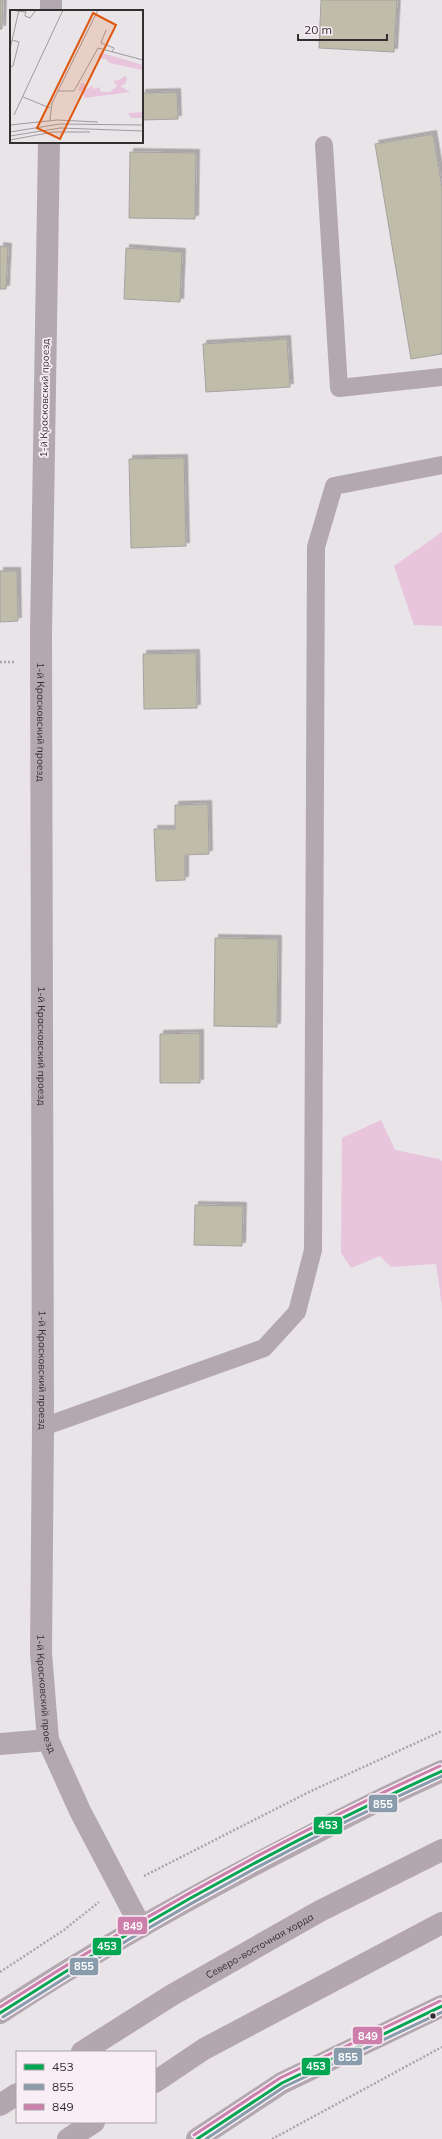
<svg xmlns="http://www.w3.org/2000/svg" width="442" height="2139" font-family="Mulish,sans-serif">
	<defs>
		<filter id="shadow"><feDropShadow dx="3.5" dy="-3.5" stdDeviation="0" flood-color="#0004"/></filter>
	</defs>
	<rect width="100%" height="100%" fill="#e9e4e7"/>
	<g fill="#e8c5dd">
		<polygon points="442,532 442,626 414,625 394,566"/>
		<polygon points="381,1120 395,1150 439,1159 442,1161 442,1306 436,1264 391,1267 380,1256 351,1268 341,1253 342,1138"/>
	</g>
	<g fill="#bfbca9" stroke="#a4a2a2" filter="url(#shadow)">
		<polygon points="0,0 3,0 2,29 0,29"/>
		<polygon points="321,0 397,0 394,52 319,48"/>
		<polygon points="177,92 178,119 142,120 142,93"/>
		<polygon points="433,134 442,187 442,354 411,359 375,144"/>
		<polygon points="130,152 196,153 195,219 129,218"/>
		<polygon points="0,246 8,247 6,289 0,289"/>
		<polygon points="126,248 182,252 180,302 124,299"/>
		<polygon points="287,339 290,387 206,392 203,344"/>
		<polygon points="184,458 186,546 131,548 129,459"/>
		<polygon points="0,571 17,571 18,621 0,622"/>
		<polygon points="196,653 197,708 144,709 143,654"/>
		<polygon points="208,804 209,854 185,855 185,880 156,881 154,829 175,829 175,805"/>
		<polygon points="215,938 278,939 277,1027 214,1026"/>
		<polygon points="200,1033 200,1083 160,1083 160,1034"/>
		<polygon points="195,1205 243,1206 242,1246 194,1245"/>
	</g>
	<g fill="none" stroke-linecap="round" stroke-linejoin="round">
		<g stroke="#ada3aa" stroke-width="2.5" stroke-dasharray="2 2" stroke-linecap="butt">
			<polyline points="0,662 15,662"/>
			<polyline points="144,1876 309,1792 442,1731"/>
			<polyline points="0,1972 64,1930 99,1902"/>
			<polyline points="272,2139 442,2047"/>
		</g>
		<g stroke="#b4a8b0" stroke-width="18">
			<polyline points="324,145 339,388 442,377"/>
			<polyline points="43,1427 264,1348 297,1312 313,1250 316,547 334,486 442,465"/>
		</g>
		<g stroke="#b4a8b0" stroke-width="22">
			<polyline points="51,11 51,0"/>
			<path id="s1" d="M 49,142 L 41,634 L 43,1427 L 41,1653 L 48,1740 L 80,1811 L 141,1927"/>
			<polyline points="0,1744 48,1740"/>
		</g>
		<g stroke="#b4a8b0" stroke-width="22">
			<path d="M 0,2013 C 97,1949 200,1892 304,1839 C 349,1815 395,1792 442,1771"/>
			<polyline points="197,2139 282,2083 442,2006"/>
		</g>
		<g stroke="#b4a6ae" stroke-width="22">
			<path id="s2" d="M 82,2052 L 172,1995 L 320,1911 L 442,1850"/>
			<polyline points="155,2082 204,2049 442,1923"/>
			<polyline points="0,2105 17,2094"/>
			<polyline points="68,2139 94,2122"/>
		</g>
		<defs>
			<g id="bus-1">
				<path d="M 0,2013 C 141,1922 289,1840 442,1771"/>
				<polyline points="197,2139 282,2083 442,2006"/>
			</g>
			<g id="bus-2">
				<path d="M 3,2017 C 143,1927 290,1845 442,1776"/>
				<polyline points="206,2139 284,2087 442,2012"/>
			</g>
			<g id="bus-3">
				<path d="M 0,2007 C 140,1917 288,1835 440,1766"/>
				<polyline points="194,2135 280,2078 440,2001"/>
			</g>
		</defs>
		<use href="#bus-1" stroke="#f9eef5" stroke-width="6"/>
		<use href="#bus-2" stroke="#f9eef5" stroke-width="6"/>
		<use href="#bus-3" stroke="#f9eef5" stroke-width="6"/>
		<use href="#bus-1" stroke="#00a651" stroke-width="3"/>
		<use href="#bus-2" stroke="#889cac" stroke-width="3"/>
		<use href="#bus-3" stroke="#cc7faa" stroke-width="3"/>
	</g>
	<circle fill="#322e30" stroke="#f9eef5" stroke-width="1.5" cx="433" cy="2016" r="3.5"/>
	<g text-anchor="middle" stroke-width="3.5" stroke-linejoin="round" paint-order="stroke">
		<g font-size="10" fill="#322e30" stroke="#f9eef5">
			<text transform="translate(44 398) rotate(-89)" y="4">1-й Красковский проезд</text>
			<text dy="4" stroke="none"><textPath href="#s1" startOffset="580">1-й Красковский проезд</textPath></text>
			<text dy="4" stroke="none"><textPath href="#s1" startOffset="904">1-й Красковский проезд</textPath></text>
			<text dy="4" stroke="none"><textPath href="#s1" startOffset="1228">1-й Красковский проезд</textPath></text>
			<text dy="4" stroke="none"><textPath href="#s1" startOffset="1552">1-й Красковский проезд</textPath></text>
			<text dy="4" stroke="none"><textPath href="#s2" startOffset="207">Северо-восточная хорда</textPath></text>
		</g>
	</g>
	<g transform="translate(10 10)">
		<rect width="133" height="133" fill="#e9e4e7"/>
		<path d="M 92,43 L 133,55 L 133,60 L 99,53 L 96,49 L 88,48 L 89,44 ZM 115,66 L 117,68 L 115,74 L 110,76 L 120,82 L 74,88 L 73,82 L 68,80 L 71,73 L 74,73 L 77,79 L 82,76 L 84,79 L 89,77 L 91,82 L 100,82 L 107,76 L 103,71 L 109,70 ZM 133,102 L 133,108 L 121,108 L 118,103 Z" fill="#e8c5dd"/>
		<path fill="none" stroke="#a09b9e" stroke-width="1" d="M 1,0 L 15,2M 16,0 L 15,6 L 20,8 L 26,0M 96,20 L 91,33 L 104,38 L 102,42M 0,39 L 9,0M 0,57 L 3,56 L 9,32 L 2,30M 48,81 L 64,81 L 88,38 L 133,50M 13,87 L 40,98M 4,105 L 53,0M 40,110 L 42,93 L 88,0M 0,115 L 47,110 L 88,112M 0,122 L 50,114 L 133,115M 0,126 L 50,118 L 133,121M 0,130 L 43,122 L 80,122"/>
		<path fill="#df570e" fill-opacity="0.15" stroke="#df570e" stroke-width="2" d="M 83,3 L 106,15 L 50,129 L 27,118 Z"/>
		<rect width="133" height="133" fill="none" stroke="#322e30" stroke-width="2"/>
	</g>
	<g stroke="#f9eef5" stroke-width="1.5">
		<rect x="368" y="1794" width="30" height="19" rx="4" fill="#889cac"/>
		<rect x="313" y="1816" width="30" height="19" rx="4" fill="#00a651"/>
		<rect x="117" y="1916" width="31" height="19" rx="4" fill="#cc7faa"/>
		<rect x="92" y="1937" width="30" height="19" rx="4" fill="#00a651"/>
		<rect x="69" y="1957" width="30" height="19" rx="4" fill="#889cac"/>
		<rect x="352" y="2026" width="31" height="19" rx="4" fill="#cc7faa"/>
		<rect x="333" y="2047" width="30" height="19" rx="4" fill="#889cac"/>
		<rect x="301" y="2057" width="30" height="19" rx="4" fill="#00a651"/>
	</g>
	<g font-size="11" text-anchor="middle" font-weight="bold" fill="#fff">
		<text x="383" y="1808">855</text>
		<text x="328" y="1829">453</text>
		<text x="133" y="1930">849</text>
		<text x="107" y="1950">453</text>
		<text x="84" y="1970">855</text>
		<text x="368" y="2040">849</text>
		<text x="348" y="2061">855</text>
		<text x="316" y="2070">453</text>
	</g>
	<rect x="16" y="2051" width="140" height="72" fill="#f9eef5" stroke="#a9a1a6"/>
	<rect x="24" y="2064" width="20" height="6" fill="#00a651" stroke="#a9a1a6"/>
	<text x="52" y="2071" font-size="12" fill="#322e30">453</text>
	<rect x="24" y="2084" width="20" height="6" fill="#889cac" stroke="#a9a1a6"/>
	<text x="52" y="2091" font-size="12" fill="#322e30">855</text>
	<rect x="24" y="2104" width="20" height="6" fill="#cc7faa" stroke="#a9a1a6"/>
	<text x="52" y="2111" font-size="12" fill="#322e30">849</text>
	<path d="M298 34v6h89v-6" fill="none" stroke="#322e30" stroke-width="2"/>
	<text x="304" y="34" font-size="12" fill="#322e30" stroke="#f9eef5" stroke-width="3" paint-order="stroke">20 m</text>
</svg>
